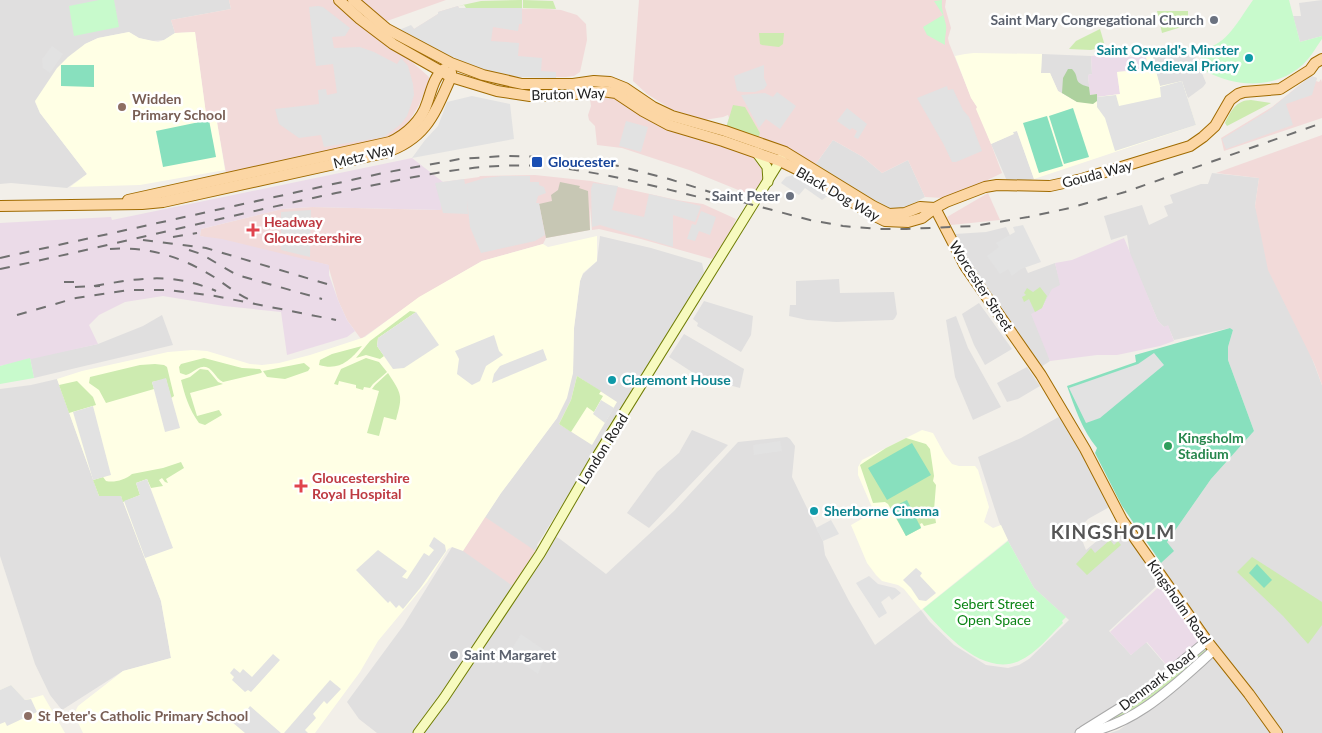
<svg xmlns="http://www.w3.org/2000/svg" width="1322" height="733" font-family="Lato,sans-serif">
	<rect width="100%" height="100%" fill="#f2efe9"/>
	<g fill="#e0dfdf">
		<polygon points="0,0 229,0 231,9 171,20 175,33 164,40 151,41 139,38 129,32 98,38 85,44 35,102 40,113 87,174 67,188 11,183 0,184"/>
		<polygon points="1322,0 1322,36 1300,42 1293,16 1301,16 1299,3"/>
		<polygon points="1191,52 1194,54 1206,83 1203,87 1188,98 1182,82 1160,87 1153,60 1153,53"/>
		<polygon points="1042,54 1091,56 1092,74 1088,75 1090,94 1077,102 1058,91 1050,73 1041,73"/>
		<polygon points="1017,131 1034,179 1024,182 1007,181 991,144 1013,134 1013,132"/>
		<polygon points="833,140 863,157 882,173 908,160 925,197 905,208 888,210 815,165"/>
		<polygon points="1212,173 1259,178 1255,206 1322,385 1322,733 1110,733 1119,730 1164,698 1214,650 1164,579 1109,631 1131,655 1146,642 1171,671 1080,733 377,733 359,719 347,702 403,626 452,547 485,517 501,493 557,418 573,373 574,328 580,281 583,274 597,261 600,236 651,248 702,263 704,272 691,299 537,545 540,553 551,534 560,539 606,574 674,511 738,442 787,437 790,439 795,446 792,477 823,541 825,555 849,601 875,645 921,610 930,622 954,645 986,665 1008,668 1019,665 1029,659 1069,620 1034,588 1008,541 999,522 978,457 1021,438 1064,414 1113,505 1088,519 1078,530 1086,550 1122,520 1143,550 1161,563 1173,551 1167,542 1211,479 1254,431 1228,360 1228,347 1233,330 1230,328 1174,340 1168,326 1164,327 1158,321 1130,255 1127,235 1111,240 1104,216 1142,205 1149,225 1168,216 1164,206 1173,203 1170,195 1201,184 1208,184"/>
		<polygon points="1006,227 1028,273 1055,263 1061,285 1052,290 1042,308 1047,351 1050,361 1041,367 993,301 954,236 955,234 986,232"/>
		<polygon points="839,279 840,293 894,292 897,314 895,318 893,320 836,322 807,320 789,316 790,305 796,305 796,281"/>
		<polygon points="704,301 753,316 751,335 741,352 697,326 698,323 693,319"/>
		<polygon points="979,303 1012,349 985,365 974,345 962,314"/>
		<polygon points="162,315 173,345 34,378 30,358 98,344 143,326"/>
		<polygon points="956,316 968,348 1001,407 973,420 955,377 946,320"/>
		<polygon points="684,334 744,369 740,388 707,379 695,374 669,357"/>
		<polygon points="1027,367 1040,386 1018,399 1007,402 997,383"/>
		<polygon points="57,379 99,496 121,496 161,601 171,658 123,671 62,710 50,695 35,664 0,556 0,389 31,385"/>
		<polygon points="692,430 728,445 649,528 627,513 657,472 679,453"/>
	</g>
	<g fill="#f2dad9">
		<polygon points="229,0 332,0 374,36 411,61 428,76 430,79 418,107 408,123 398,132 384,138 254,168 226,173 217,122 206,114 195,32 175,33 171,20 231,9"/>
		<polygon points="357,0 446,0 387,21 382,20"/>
		<polygon points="639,0 946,0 945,7 951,28 948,38 949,43 971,97 977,107 1002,173 955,196 943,198 925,197 908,160 882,173 863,157 833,140 815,165 725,131 729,118 728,115 723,117 704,120 671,109 647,94 633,81"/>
		<polygon points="458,6 459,8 547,9 561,10 577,15 586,24 587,40 580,72 574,76 566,77 519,77 488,71 421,43 411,25 414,29 438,14 438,12"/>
		<polygon points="1311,76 1317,78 1316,81 1319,82 1321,79 1322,82 1322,118 1224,151 1221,138 1272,107"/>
		<polygon points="602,91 780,161 758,198 689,170 622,148 597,145 595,126 589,120 588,115 591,106 589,92"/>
		<polygon points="1322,135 1322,385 1314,363 1268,270 1255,206 1259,178 1216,173"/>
		<polygon points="535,175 591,181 677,200 703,204 736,219 730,233 712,259 641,239 599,229 592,230 590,207 590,230 546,238 543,244 482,261 420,297 361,339 347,320 338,300 328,265 200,236 201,229 282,209 312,207 440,210 443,182 479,177 480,176"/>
		<polygon points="988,193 1000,220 951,225 947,217"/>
		<polygon points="485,517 540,554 517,589 463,551"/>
	</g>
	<g fill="#ebdbe8">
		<polygon points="1146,53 1148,69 1117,72 1120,94 1097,97 1097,94 1090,95 1088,75 1092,74 1091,56 1127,54 1130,57 1133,57 1135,54"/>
		<polygon points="412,158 443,182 441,210 312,207 282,209 201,229 200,236 222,239 329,265 329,275 338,300 347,320 355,331 347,337 287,355 281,312 224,306 163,296 125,302 99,315 89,325 98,344 0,366 0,223 111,217 112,220"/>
		<polygon points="1124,238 1158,321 1164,327 1168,325 1174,341 1160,346 1117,355 1097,355 1050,361 1031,314 1042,308 1052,289 1060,285 1055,263 1072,260"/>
		<polygon points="1161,585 1198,638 1196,647 1169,668 1147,642 1131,655 1110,632"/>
	</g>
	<g fill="#ffffe5">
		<polygon points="129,32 139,38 158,42 164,40 175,33 195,32 206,114 217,122 225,170 140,185 70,187 87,174 40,113 35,101 57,68 68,57 85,44 98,38"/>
		<polygon points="974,53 1042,54 1041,73 1050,73 1058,91 1077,102 1097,101 1097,97 1120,94 1117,72 1147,69 1146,53 1153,53 1153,60 1160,86 1182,81 1196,125 1034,179 1017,131 1013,132 1014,134 991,144 976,109 977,107 971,98 955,56 965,54"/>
		<polygon points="597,236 597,261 583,273 580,281 574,328 573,373 567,398 557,418 501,493 463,551 452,547 448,549 427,582 378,641 360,672 315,733 83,733 74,714 78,706 123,671 171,658 161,601 121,496 99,496 57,379 82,371 168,352 193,350 207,351 250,364 262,365 279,363 310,355 365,337 419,297 482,261 543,244 548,247"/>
		<polygon points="577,376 617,402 592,445 559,424 571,400"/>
		<polygon points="922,430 933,433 945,455 952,464 959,466 975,466 978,470 989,507 984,522 993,528 1001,525 1008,540 921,610 904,589 898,585 882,581 876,575 867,563 851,525 874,512 858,475 858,467 862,460"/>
		<polygon points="11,685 25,700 43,695 65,733 0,733 0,690"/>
	</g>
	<polygon fill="#c7c7b4" points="560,182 580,186 579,188 588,191 590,230 546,238 539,204 552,201 551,195 558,190"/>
	<g fill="#cdebb0">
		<polygon points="522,0 522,8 466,8 464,5 458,6 481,1"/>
		<polygon points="523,0 553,1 556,9 523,8"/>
		<polygon points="1157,11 1188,11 1188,25 1162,33"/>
		<polygon points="1100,29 1105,46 1091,50 1069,49 1076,41"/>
		<polygon points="759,33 784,33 783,44 779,47 762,45 760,44"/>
		<path d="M 1251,100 L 1271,103 L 1227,126 L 1225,123 C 1231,111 1236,100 1251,100 Z"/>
		<polygon points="733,105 745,107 760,133 757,141 725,131"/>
		<polygon points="1040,287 1047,296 1042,308 1035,312 1029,299 1024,302 1022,297 1026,295 1024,293 1027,288 1033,292"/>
		<polygon points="410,311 416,312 378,338 377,346 384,356 380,359 366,355 356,358 370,341"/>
		<path d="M 362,346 C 350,361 339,371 319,365 L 320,360 L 332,354 Z"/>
		<path d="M 204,358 L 242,368 L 260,369 L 262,372 L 261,373 L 223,382 C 213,377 211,361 197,369 C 193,371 190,374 186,375 L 180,373 L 179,367 L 181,364 Z"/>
		<polygon points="366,358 379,362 387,372 373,384 370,388 364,387 363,390 356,388 356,385 339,381 338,385 334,384 341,369"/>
		<polygon points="304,363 310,368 308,371 285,379 267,377 263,371"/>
		<polygon points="155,364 164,365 167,367 174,396 171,398 166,379 152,382 154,389 106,403 99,390 89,383 90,377 140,365"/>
		<path d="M 200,369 L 208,370 L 218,382 L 223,384 L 190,393 L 197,416 L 219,410 L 222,415 L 205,425 L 199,423 C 189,409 185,396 181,380 L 190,377 Z"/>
		<path d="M 388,373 C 402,395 403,395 396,420 L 384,417 L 379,436 L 367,433 L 379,391 L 372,389 L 375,385 Z"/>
		<polygon points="577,376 601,391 599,394 603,396 594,412 587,407 571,432 559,424 571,400"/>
		<polygon points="77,381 93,397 96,405 69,413 59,385"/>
		<polygon points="906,438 926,444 930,449 934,476 933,481 936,485 934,510 936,523 924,526 922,523 920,524 921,528 906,536 888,504 885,502 873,503 860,465 886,448"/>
		<path d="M 181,462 L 184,468 L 166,479 L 168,483 L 165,482 L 162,478 L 159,480 L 163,486 L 151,488 L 147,479 L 136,483 L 140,495 L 123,502 L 121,496 L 99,496 L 93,480 L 103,477 L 106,481 C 114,483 125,480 132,474 L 163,468 Z"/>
		<polygon points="1110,540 1114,545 1118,541 1121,545 1087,575 1076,564 1091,548 1095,553"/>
		<polygon points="1252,557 1322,602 1322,625 1308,644 1283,616 1237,572"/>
		<polygon points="1207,641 1214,650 1160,698 1093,732 1105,718"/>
	</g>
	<path fill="#add19e" d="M 1068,69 L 1072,69 C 1081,78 1071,82 1089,87 L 1090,95 L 1097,94 L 1097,101 L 1093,104 L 1077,102 L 1062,93 L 1063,78 Z"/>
	<g fill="#c8facc">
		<polygon points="99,0 114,0 119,27 74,36 69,6"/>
		<path d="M 942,0 C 941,9 944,16 946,25 C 947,32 944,38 945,45 L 927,35 L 923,27 L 943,15 L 934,1 Z"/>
		<path d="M 1253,0 L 1289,0 L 1300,42 L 1322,36 L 1322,39 C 1315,49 1309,60 1300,67 C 1273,89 1237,87 1207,72 L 1201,56 L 1202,49 C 1227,46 1239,19 1253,0 Z"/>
		<polygon points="30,358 34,378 0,384 0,366"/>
		<path d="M 1008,541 L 1034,588 L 1066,617 L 1062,621 L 1063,623 C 1050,635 1036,654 1019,661 C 983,677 944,633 923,609 Z"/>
	</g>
	<g fill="#88e0be">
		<polygon points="61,65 94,65 94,87 61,86"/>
		<polygon points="1073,108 1089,157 1064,164 1049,116"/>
		<polygon points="1047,116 1063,166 1039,173 1023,123"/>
		<polygon points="209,120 216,157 163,167 156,131"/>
		<path d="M 1230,328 L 1233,330 L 1228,347 L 1228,360 L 1254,431 L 1211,479 L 1167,542 L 1174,551 L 1161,563 L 1122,506 L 1095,453 L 1097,448 C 1082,430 1075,408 1067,386 L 1136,362 L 1135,355 Z"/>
		<polygon points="912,443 931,475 887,500 868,468"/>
		<polygon points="907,500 921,528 906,536 891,508"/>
		<polygon points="1257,564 1272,580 1264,588 1249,573"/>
	</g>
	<g fill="#e2e2e2">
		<polygon points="318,6 323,7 350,28 345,36 332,37 334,48 360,47 374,52 397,64 401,58 408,66 413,84 414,95 411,105 407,116 401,124 384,137 324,147 321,135 299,138 279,124 275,109 319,104 318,90 326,89 327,95 337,93 333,64 316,66 309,7"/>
		<polygon points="458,6 459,8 522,8 522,24 519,24 518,31 493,27 491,41 519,43 518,56 542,58 541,71 556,72 556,78 519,77 488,71 449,57 399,30 411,25 414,29 438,14 438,12"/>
		<polygon points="52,46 63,54 50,73 43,68 42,59"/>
		<polygon points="764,65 764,78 767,85 764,89 755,92 743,92 737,91 734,76"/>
		<polygon points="1311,76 1317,78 1312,95 1286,104 1293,125 1226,149 1222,139 1268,111"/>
		<polygon points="1182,81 1196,125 1115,151 1105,118 1097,107 1097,97 1116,95 1119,106 1161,97 1160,87"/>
		<polygon points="947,86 948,90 953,89 963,110 969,117 982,151 956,162 952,162 944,145 917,98"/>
		<polygon points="777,92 796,106 780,129 766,119 759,128 741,95 765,93 773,97"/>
		<polygon points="472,96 510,104 514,139 412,158 425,140 438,126 447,102"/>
		<polygon points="847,108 867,124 858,139 854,137 857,131 852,128 850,130 837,121"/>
		<polygon points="626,121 648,127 641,152 619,146"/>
		<polygon points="793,175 807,182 830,194 822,200 805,188 799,195 781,183 786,177"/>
		<polygon points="502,176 530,176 530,182 539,182 539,185 544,187 546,193 538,196 536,203 539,203 545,235 535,241 481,253 470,227 467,200 468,214 443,213 435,183 464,179 465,184 485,178"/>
		<polygon points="593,183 618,186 612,210 644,217 649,194 701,206 695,222 673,215 673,247 600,225 592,227 591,189"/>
		<polygon points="311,210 310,257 281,250 281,212"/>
		<polygon points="701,211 716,217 710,235 699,231 695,241 687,239 692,224 696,225"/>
		<polygon points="1023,225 1041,262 1021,269 1012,276 1008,269 1000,274 987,256 999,247 996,243 1015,232 1013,227"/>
		<polygon points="416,312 439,345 404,368 393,369 377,346 378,338"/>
		<polygon points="494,335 499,351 503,355 486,366 480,381 472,385 457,374 459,359 455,351"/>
		<polygon points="543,349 547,360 492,383 494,374 500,366"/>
		<polygon points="1154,353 1164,365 1100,418 1086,423 1069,388 1138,364"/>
		<polygon points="166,378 180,428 165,432 152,382"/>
		<polygon points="601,400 614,408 605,423 593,414"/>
		<polygon points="93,406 111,475 93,480 73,412"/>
		<polygon points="780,441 782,451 754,455 753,445"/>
		<polygon points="147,479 173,548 145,558 124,501 140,495 136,483"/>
		<polygon points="831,520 839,534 823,541 816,528"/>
		<polygon points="434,537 445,545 446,551 421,587 403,609 399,605 396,608 390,601 388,603 356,570 378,550 407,571 402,577 407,579 424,553 429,556 434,550 429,546"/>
		<polygon points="916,568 922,573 920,576 936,593 926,601 919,600 911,588 903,580"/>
		<polygon points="869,576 878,584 895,588 901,593 892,600 889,596 881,602 887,613 879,618 856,583"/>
		<polygon points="521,634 547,652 538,674 516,659 519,655 511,650"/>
		<polygon points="273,654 280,660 251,692 248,690 245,692 232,680 234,677 230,673 234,668 240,673 243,669 252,677"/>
		<polygon points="330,680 341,689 327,704 324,701 313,714 316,718 305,730 308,733 284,733"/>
		<polygon points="11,685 25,700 31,699 37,712 7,726 5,722 0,724 0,690"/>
		<polygon points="250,706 281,733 245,733 232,722 240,713 243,715"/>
	</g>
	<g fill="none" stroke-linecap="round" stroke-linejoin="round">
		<defs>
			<g id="tertiary">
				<polyline points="1083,731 1144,693 1207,641"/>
				<path d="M 1080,733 C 1133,728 1176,684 1214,650"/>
			</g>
			<g id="secondary">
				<polyline points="756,152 767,167 768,182"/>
				<polyline points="418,733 444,698 540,554 594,461 783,156"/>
			</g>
			<g id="primary">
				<polyline points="339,0 360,19 393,44 451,77 497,91 530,96 566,95 602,91 616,93 643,111 669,125 723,141 780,161 815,178 871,214 885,221 908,222 922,218 935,208 946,202 985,187 997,185 1050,186 1082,179 1190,146 1203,137 1215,126 1230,100 1238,94 1244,92 1280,89 1310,70 1315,63 1322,59"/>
				<polyline points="353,0 387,29 451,63 483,75 522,84 573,84 594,81 610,82 625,88 653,107 672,116 725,131 785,152 873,206 889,214 905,213 920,207 935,208"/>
				<path d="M 128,200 L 390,142 C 406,135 422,120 427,103 C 431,92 434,76 444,69"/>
				<path d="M 0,206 L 142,204 L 163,202 L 384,153 C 426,139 434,115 451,77 L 451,72"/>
				<polyline points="935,208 965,266 1041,375 1085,449 1122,520 1207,641 1249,694 1277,733"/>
			</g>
		</defs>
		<use href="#tertiary" stroke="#a9a9a9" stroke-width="11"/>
		<use href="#secondary" stroke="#707d05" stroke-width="11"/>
		<use href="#primary" stroke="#a06b00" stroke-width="12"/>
		<use href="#tertiary" stroke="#fff" stroke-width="9"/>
		<use href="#secondary" stroke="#f7fabf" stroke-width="9"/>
		<use href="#primary" stroke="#fcd6a4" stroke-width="10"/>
		<g stroke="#707070" stroke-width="2" stroke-dasharray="10 10" stroke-linecap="butt">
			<polyline points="173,237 197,233"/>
			<polyline points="143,240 206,248 327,284"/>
			<path d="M 110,249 C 148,246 182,257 214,277 C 226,285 237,294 250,300"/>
			<polyline points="189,250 201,254 237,275 322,299"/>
			<polyline points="0,258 383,173 460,159 503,156 554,157 619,166 669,179 742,202 810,220 843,226 878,229 906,229 974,226 1028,217 1070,208 1125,192 1322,123"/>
			<path d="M 0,269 C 112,245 224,217 336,193 C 401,180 470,162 538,166 C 599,170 656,187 715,201"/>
			<polyline points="64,282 82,282"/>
			<path d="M 94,286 C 140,278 172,272 216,291"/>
			<polyline points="75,287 100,286"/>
			<polyline points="17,315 76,298 129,290 169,290 215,296 336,320"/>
		</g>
	</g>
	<g fill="#6b7280" stroke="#fff" stroke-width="2">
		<circle cx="1214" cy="20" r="5"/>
		<circle cx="790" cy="196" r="5"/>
		<circle cx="454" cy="655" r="5"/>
	</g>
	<g fill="#0f9aa8" stroke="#fff" stroke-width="2">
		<circle cx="1249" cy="58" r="5"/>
		<circle cx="612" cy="380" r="5"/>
		<circle cx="814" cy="511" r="5"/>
	</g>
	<g fill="#8d6e63" stroke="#fff" stroke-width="2">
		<circle cx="122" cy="107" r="5"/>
		<circle cx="28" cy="716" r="5"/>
	</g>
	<rect fill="#1a4fb4" stroke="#fff" stroke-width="2" x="531" y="156" width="12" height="12" rx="2.5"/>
	<g fill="#e0444e" stroke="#fff" stroke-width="2">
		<path d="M250.5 222.5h5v5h5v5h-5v5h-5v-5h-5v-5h5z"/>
		<path d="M298.5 478.5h5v5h5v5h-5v5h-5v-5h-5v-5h5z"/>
	</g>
	<circle fill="#2e9e5b" stroke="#fff" stroke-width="2" cx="1168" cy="446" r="5"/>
	<g text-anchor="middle" stroke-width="5" stroke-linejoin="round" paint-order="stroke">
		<g font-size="14" font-weight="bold" fill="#5b616d" stroke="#fff" text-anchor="end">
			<text x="1204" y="25">Saint Mary Congregational Church</text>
			<text x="780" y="201">Saint Peter</text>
			<text x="464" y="660" text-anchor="start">Saint Margaret</text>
		</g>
		<g font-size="14" font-weight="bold" fill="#0d838f" stroke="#fff" text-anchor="start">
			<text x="1239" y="55" text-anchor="end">Saint Oswald's Minster<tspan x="1239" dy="16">&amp; Medieval Priory</tspan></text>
			<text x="622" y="385">Claremont House</text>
			<text x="824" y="516">Sherborne Cinema</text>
		</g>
		<g font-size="14" fill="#222" stroke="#fff">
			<text transform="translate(568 94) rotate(-2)" y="5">Bruton Way</text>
			<text transform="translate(364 156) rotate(-14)" y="5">Metz Way</text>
			<text transform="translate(1097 174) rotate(-15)" y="5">Gouda Way</text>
			<text transform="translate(838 194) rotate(30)" y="5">Black Dog Way</text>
			<text transform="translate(981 286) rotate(57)" y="5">Worcester Street</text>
			<text transform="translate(603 449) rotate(-58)" y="5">London Road</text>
			<text transform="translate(1179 602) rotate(55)" y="5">Kingsholm Road</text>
			<text transform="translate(1157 680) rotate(-37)" y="5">Denmark Road</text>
		</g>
		<g font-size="14" font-weight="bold" fill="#785e54" stroke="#fff" text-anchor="start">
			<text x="132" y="104">Widden<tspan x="132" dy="16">Primary School</tspan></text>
			<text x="38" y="721">St Peter's Catholic Primary School</text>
		</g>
		<g font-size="14" font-weight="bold" fill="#164399" stroke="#fff" text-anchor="start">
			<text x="548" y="167">Gloucester</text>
		</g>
		<g font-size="14" font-weight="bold" fill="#be3a42" stroke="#fff" text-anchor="start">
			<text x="264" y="227">Headway<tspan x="264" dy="16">Gloucestershire</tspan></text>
			<text x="312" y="483">Gloucestershire<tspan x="312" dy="16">Royal Hospital</tspan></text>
		</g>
		<g font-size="14" font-weight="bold" fill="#27864d" stroke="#fff" text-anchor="start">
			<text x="1178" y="443">Kingsholm<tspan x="1178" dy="16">Stadium</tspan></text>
		</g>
		<g font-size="14" fill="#0c8416" stroke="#fff">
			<text x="994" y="609">Sebert Street<tspan x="994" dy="16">Open Space</tspan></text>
		</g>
		<g font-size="19" font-weight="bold" letter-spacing="1" fill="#555" stroke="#fff">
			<text x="1113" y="539">KINGSHOLM</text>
		</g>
	</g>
</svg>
